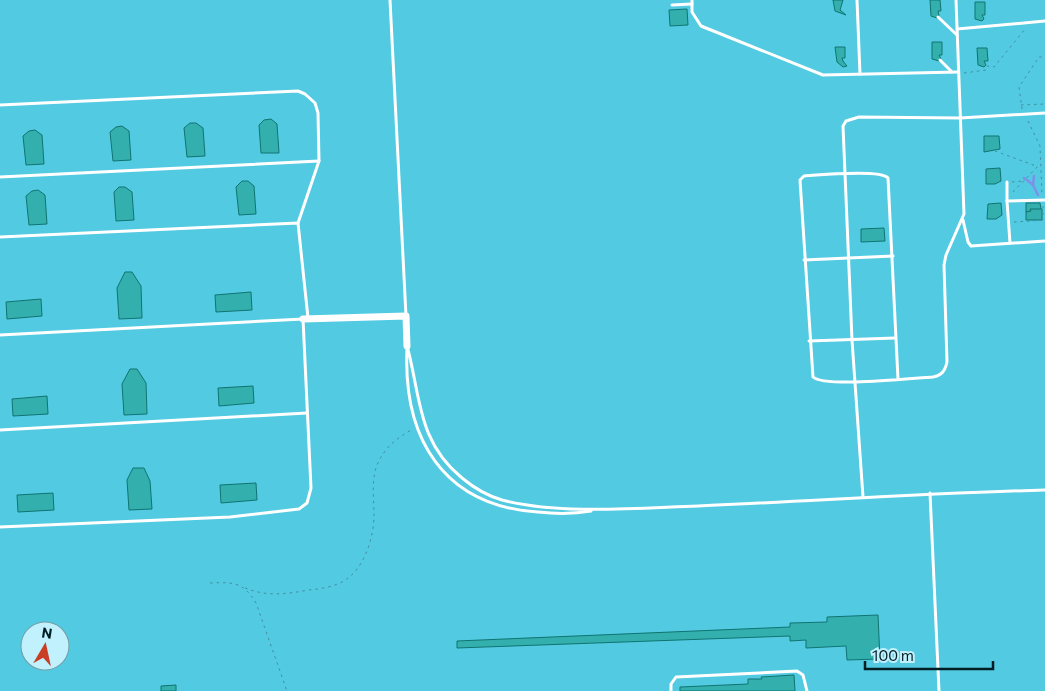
<svg xmlns="http://www.w3.org/2000/svg" width="1045" height="691" font-family="Commissioner,sans-serif">
	<rect width="100%" height="100%" fill="#6cd8ee"/>
	<path fill="#52cae1" fill-rule="evenodd" d="M 0,0 L 1045,0 L 1045,691 L 0,691 ZM 30,631 L 60,631 L 60,661 L 30,661 Z"/>
	<g fill="none" stroke-linecap="round" stroke-linejoin="round">
		<g stroke="#7d91e9" stroke-width="2.5">
			<polyline points="1034,176 1033,185 1038,195"/>
			<polyline points="1024,178 1025,179"/>
			<polyline points="1027,180 1033,185"/>
		</g>
	</g>
	<g fill="#33b0ad" stroke="#107472">
		<polygon points="833,0 843,0 840,10 846,15 835,11"/>
		<polygon points="930,0 940,0 941,11 938,11 939,16 937,18 931,16"/>
		<polygon points="975,2 985,2 985,15 982,15 984,19 982,21 975,19"/>
		<polygon points="687,9 688,25 670,26 669,10"/>
		<polygon points="932,42 942,42 942,55 939,55 941,59 939,61 932,59"/>
		<polygon points="835,47 845,47 845,58 842,58 843,61 847,66 843,67 837,62"/>
		<polygon points="977,48 987,48 988,61 984,61 986,65 984,67 978,65"/>
		<polygon points="271,119 277,124 279,153 261,153 259,125 264,120"/>
		<polygon points="190,123 196,123 203,128 205,156 187,157 184,128"/>
		<polygon points="122,126 129,131 131,160 113,161 110,132 116,127"/>
		<polygon points="35,130 42,135 44,164 26,165 23,136 29,131"/>
		<polygon points="984,136 999,136 1000,149 984,152"/>
		<polygon points="1000,168 1001,181 995,184 986,184 986,169"/>
		<polygon points="242,181 248,181 254,186 256,214 239,215 236,187"/>
		<polygon points="119,187 125,187 132,192 134,220 116,221 114,192"/>
		<polygon points="38,190 45,195 47,224 29,225 26,196 32,191"/>
		<polygon points="1001,203 1002,215 996,219 987,219 988,204"/>
		<polygon points="1026,203 1040,203 1041,209 1026,212"/>
		<polygon points="1030,209 1042,209 1042,220 1026,220 1026,212 1031,211"/>
		<polygon points="884,228 885,241 861,242 861,229"/>
		<polygon points="125,272 132,272 141,286 142,318 119,319 117,288"/>
		<polygon points="251,292 252,310 216,312 215,295"/>
		<polygon points="41,299 42,316 7,319 6,302"/>
		<polygon points="130,369 137,369 146,383 147,414 124,415 122,384"/>
		<polygon points="253,386 254,403 219,406 218,388"/>
		<polygon points="47,396 48,414 13,416 12,399"/>
		<polygon points="133,468 144,468 150,481 152,509 129,510 127,480"/>
		<polygon points="256,483 257,500 221,503 220,485"/>
		<polygon points="53,493 54,510 18,512 17,495"/>
		<polygon points="878,615 880,659 847,660 846,646 806,648 806,640 790,641 790,636 457,648 457,641 790,627 790,623 827,622 827,617"/>
		<polygon points="794,675 795,691 680,691 680,687 748,684 748,679 762,679 761,677"/>
		<polygon points="176,685 176,691 161,691 161,686"/>
	</g>
	<g fill="none" stroke-linecap="round" stroke-linejoin="round">
		<g stroke="#428f9f" stroke-width="1" stroke-dasharray="2.5 4" stroke-linecap="butt">
			<polyline points="964,73 986,70 987,66 994,67 1026,28"/>
			<polyline points="1021,105 1045,104"/>
			<polyline points="1022,109 1019,87 1039,57 1045,57"/>
			<polyline points="1028,121 1040,146 1042,195"/>
			<polyline points="995,151 1036,166"/>
			<polyline points="1012,182 1023,181"/>
			<polyline points="1013,192 1040,164"/>
			<polyline points="1043,206 1043,220"/>
			<polyline points="1014,222 1045,220"/>
			<path d="M 210,583 C 234,582 243,582 256,603 L 287,691"/>
			<path d="M 245,588 C 268,597 285,594 309,590 C 320,589 332,587 342,582 C 364,571 374,537 374,515 C 374,499 371,481 377,465 C 384,448 396,439 411,430"/>
		</g>
		<g stroke="#fff" stroke-width="3">
			<polyline points="390,0 406,316"/>
			<polyline points="692,0 692,12 701,26 823,75 958,72"/>
			<polyline points="857,0 860,74"/>
			<polyline points="672,5 692,4"/>
			<polyline points="938,17 957,35"/>
			<polyline points="957,29 1045,21"/>
			<polyline points="940,60 952,72"/>
			<polyline points="0,105 298,91 305,94 315,103 318,113 319,161 298,223"/>
			<polyline points="0,177 319,161"/>
			<polyline points="1007,182 1007,201"/>
			<polyline points="963,220 968,242 971,246 1045,241"/>
			<polyline points="0,237 298,223 308,318"/>
			<polyline points="1010,243 1007,201 1045,200"/>
			<polyline points="804,260 893,256"/>
			<polyline points="0,335 303,319 311,488 307,503 299,509 230,517 0,527"/>
			<polyline points="809,341 895,338"/>
			<path d="M 407,346 C 421,397 417,441 462,478 C 474,488 488,496 502,500 C 560,515 638,508 698,506 C 814,501 929,493 1045,490"/>
			<path d="M 407,349 C 403,438 443,506 538,512 C 556,514 574,514 591,511"/>
			<path d="M 898,379 L 888,178 C 881,169 818,175 804,176 L 800,180 L 813,377 C 825,388 913,378 933,377 C 942,375 945,371 947,362 L 944,265 L 946,255 L 964,214 L 956,0"/>
			<polyline points="0,430 307,413"/>
			<polyline points="930,493 939,691"/>
			<polyline points="863,497 852,340 843,126 846,121 859,117 960,118 1045,113"/>
			<polyline points="671,691 671,684 676,677 797,671 803,675 807,691"/>
		</g>
		<polyline stroke="#fff" stroke-width="7" points="303,319 406,316 407,346"/>
	</g>
	<g transform="translate(45 646) rotate(9)"><circle r="24" fill="#c0f1fc" stroke="#739da6"/>
	<path d="M0-4L9 19L0 12L-9 19Z" fill="#c93e25"/>
	<text y="-8" font-size="14" font-weight="bold" text-anchor="middle" fill="#001f25">N</text>
	</g>
	<path d="M865 661v8h128v-8" fill="none" stroke="#001f25" stroke-width="2.5"/>
	<text x="872" y="661" font-size="15" fill="#001f25" stroke="#c0f1fc" stroke-width="4" paint-order="stroke">100 m</text>
</svg>
